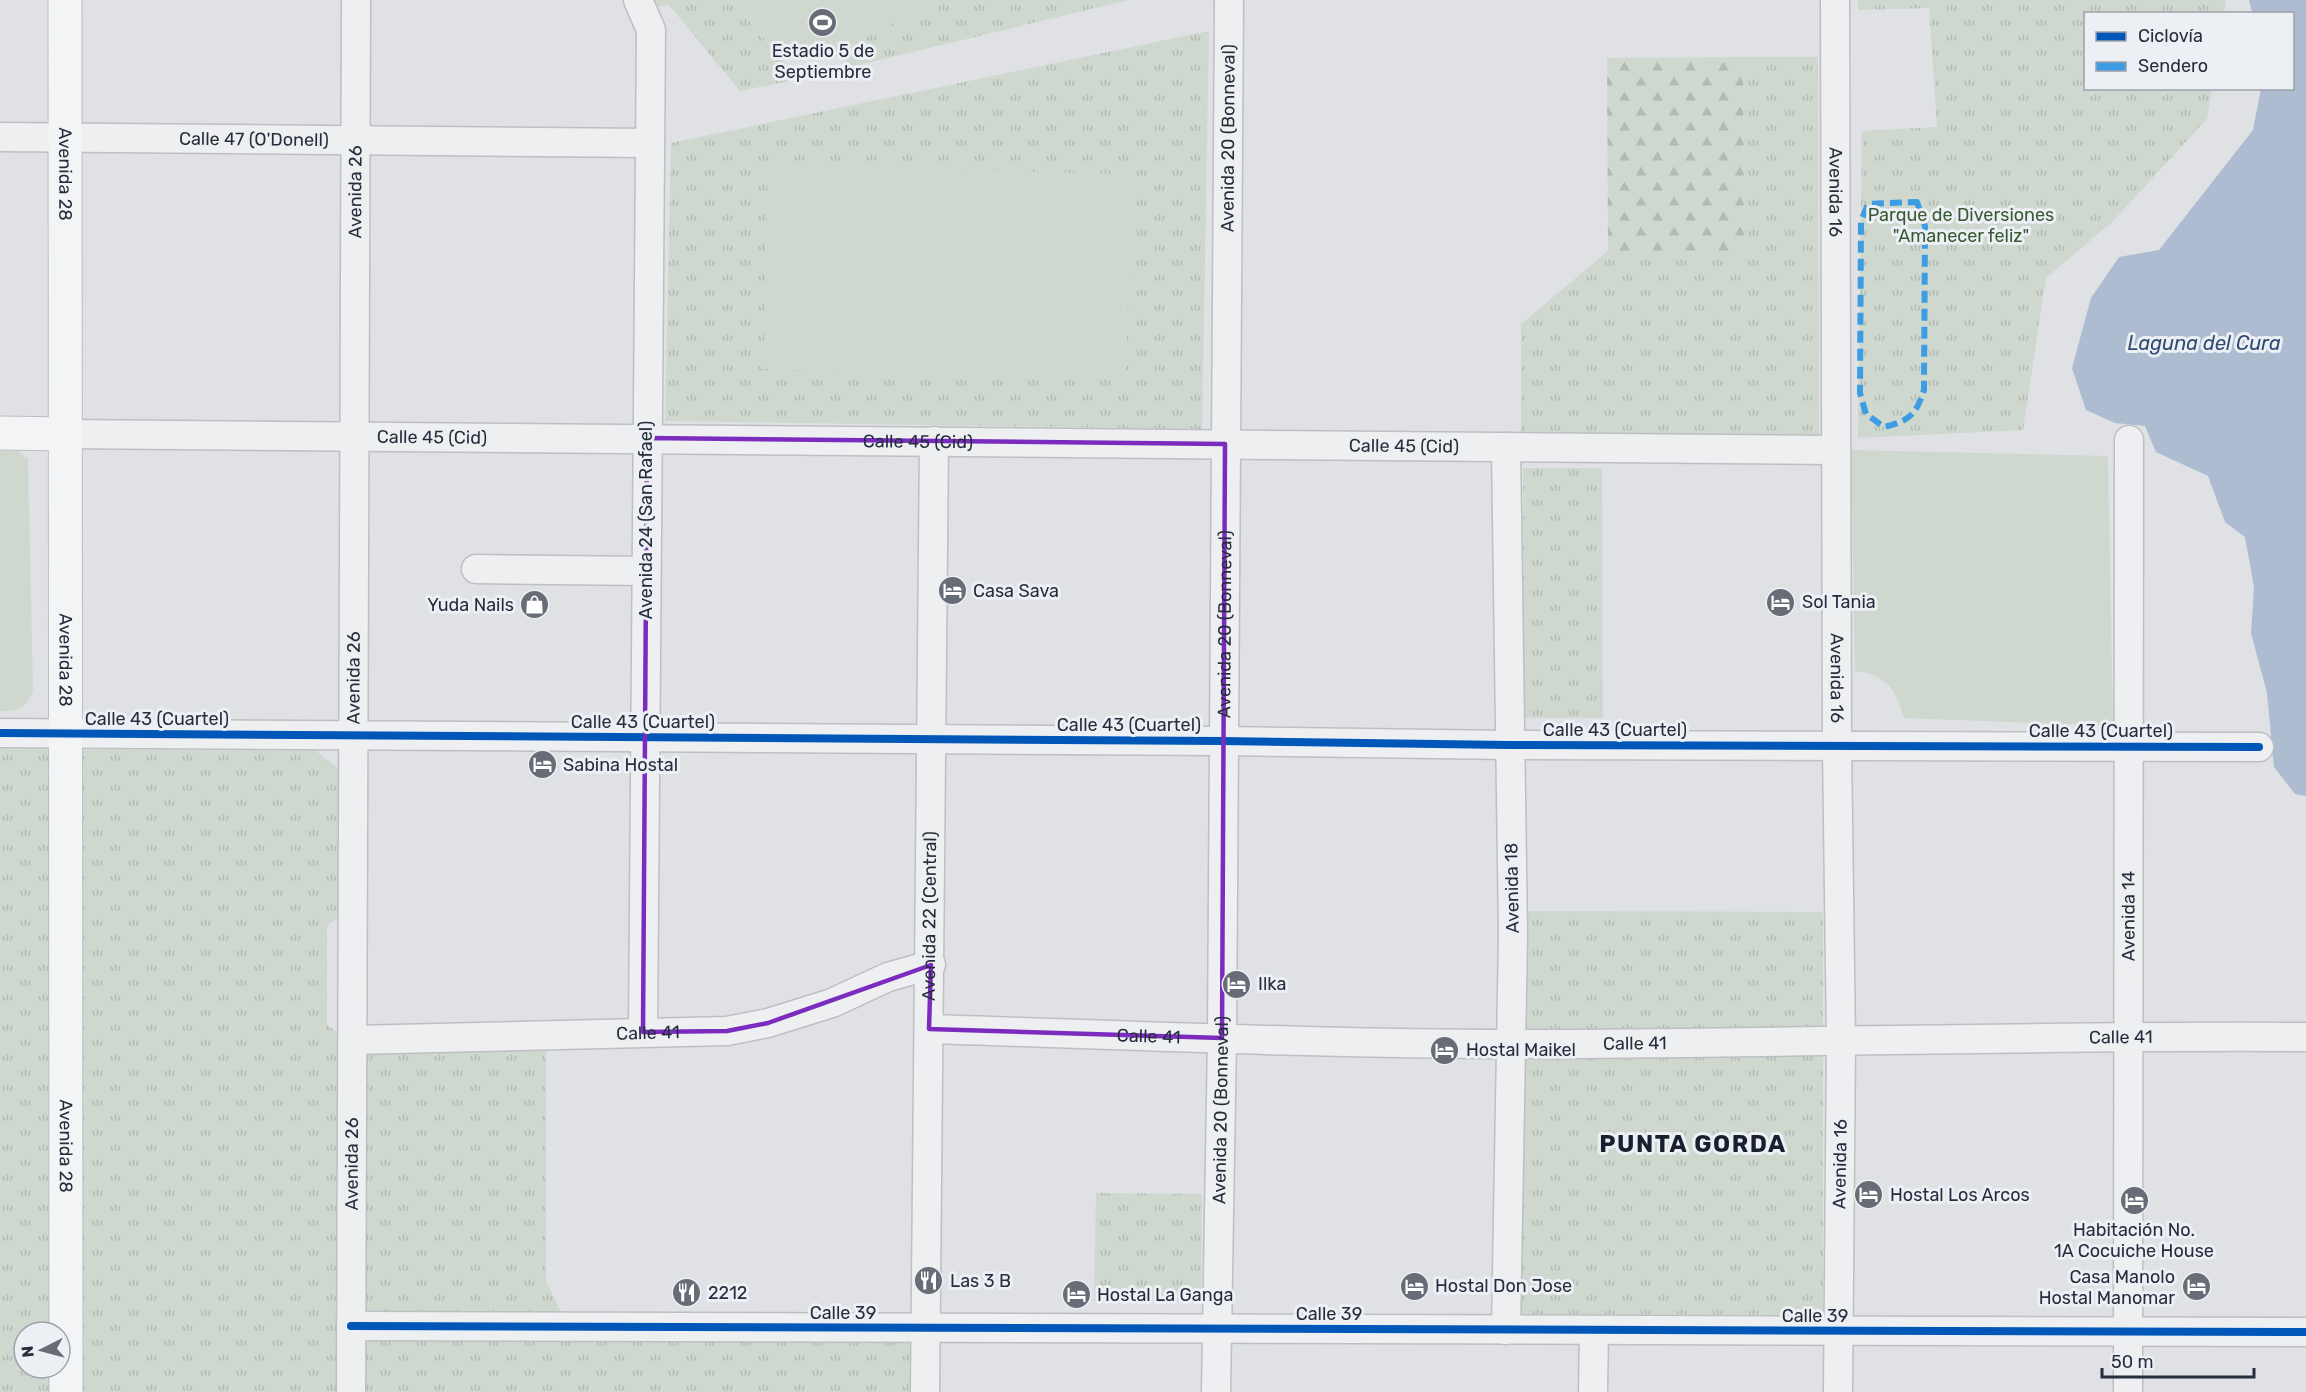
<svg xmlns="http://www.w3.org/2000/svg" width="2306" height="1392" font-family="Rubik,sans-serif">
	<defs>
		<pattern id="grass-tufts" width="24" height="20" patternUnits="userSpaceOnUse" patternTransform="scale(1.5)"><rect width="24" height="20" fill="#ced8cf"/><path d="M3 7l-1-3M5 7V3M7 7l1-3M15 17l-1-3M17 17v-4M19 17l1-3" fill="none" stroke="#b1bab3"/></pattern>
		<pattern id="forest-firs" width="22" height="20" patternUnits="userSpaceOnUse" patternTransform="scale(1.5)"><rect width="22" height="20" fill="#ced8cf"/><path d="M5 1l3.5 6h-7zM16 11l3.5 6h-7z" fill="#b1bab3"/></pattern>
	</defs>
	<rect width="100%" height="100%" fill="#dfe1e4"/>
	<g fill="url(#grass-tufts)" fill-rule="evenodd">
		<polygon points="650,0 731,0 799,79 740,91 669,5 656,7"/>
		<polygon points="937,0 1129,0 854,66 833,55"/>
		<polygon points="1858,0 2226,0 2224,13 2086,14 2086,88 2212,89 2207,119 2112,222 2046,278 2023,430 1858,438 1862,131 1937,127 1929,8 1858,10"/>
		<polygon points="1209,31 1202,429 665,421 671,143"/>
		<polygon points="1743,57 1818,57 1819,440 1521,441 1521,324 1608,251 1744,250"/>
		<polygon points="1523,468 1602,468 1603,718 1524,718"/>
		<path d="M 0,749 L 316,751 L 343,772 L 344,913 L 327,926 L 327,1025 L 353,1044 L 546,1047 L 546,1281 L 571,1333 L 912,1339 L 912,1392 L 0,1392 ZM 24,1332 L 60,1332 L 60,1368 L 24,1368 Z"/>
		<polygon points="1521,911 1823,912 1823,1315 1521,1314"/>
		<polygon points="1096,1193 1202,1194 1201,1302 1094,1301"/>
	</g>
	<polygon fill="url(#forest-firs)" points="1743,57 1744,251 1608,251 1607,58"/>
	<g fill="#ced8cf">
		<polygon points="731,0 937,0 833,55 812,59 790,55 770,45"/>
		<polygon points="768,165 1131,174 1126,378 763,369"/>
		<path d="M 1851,450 L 2108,456 L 2113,726 L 1904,718 C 1896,689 1886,674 1855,671 Z"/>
		<path d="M 0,451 L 18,451 L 28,459 L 33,691 C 26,708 19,712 0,711 Z"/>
	</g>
	<polygon fill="#adbcd0" points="2249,0 2306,0 2306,796 2295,794 2274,767 2267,693 2251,633 2254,587 2245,537 2225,522 2208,476 2156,452 2145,426 2115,423 2086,410 2072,368 2091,298 2119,257 2159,250 2253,130 2261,89 2292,88 2292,14 2252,13"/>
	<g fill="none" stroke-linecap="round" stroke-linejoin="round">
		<defs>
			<g id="minor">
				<polyline points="638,0 651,30 643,1032"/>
				<path id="s1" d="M 1835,0 L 1837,745 L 1841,1042 L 1838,1392"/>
				<path id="s2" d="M 0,137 L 650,143"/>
				<path id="s3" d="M 66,434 L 1836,450"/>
				<polyline points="476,569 646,571"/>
				<polyline points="0,733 1222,741 1509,745 2259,747"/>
				<path id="s4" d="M 929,1029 C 1124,1035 1321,1044 1517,1044 C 1780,1044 2043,1035 2306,1037"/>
				<path id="s5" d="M 354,1040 L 727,1031 L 768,1023 L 832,1003 L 888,977 L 931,965"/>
				<polyline points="351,1326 2306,1332"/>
				<polyline points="1506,1330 1513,935 1506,447"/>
				<path id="s6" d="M 351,1392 L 356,0"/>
				<path id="s7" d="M 925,1392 L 934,441"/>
				<path id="s8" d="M 1216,1392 L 1222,1038 L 1229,0"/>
				<polyline points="1593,1392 1594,1330"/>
				<path id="s9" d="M 2128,1392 L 2129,440"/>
			</g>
			<g id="major">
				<path id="s10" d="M 65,0 L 66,1392"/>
				<polyline points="0,433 66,434"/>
			</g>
		</defs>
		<use href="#minor" stroke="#bdbfc2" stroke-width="31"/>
		<use href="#major" stroke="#bbbec2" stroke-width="35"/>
		<use href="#minor" stroke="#eeeff1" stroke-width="28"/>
		<use href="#major" stroke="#f3f4f5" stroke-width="33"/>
		<path stroke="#3c9de3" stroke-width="6" stroke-dasharray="12 6" stroke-linecap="butt" d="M 1917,202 L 1925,226 L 1924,390 C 1916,415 1909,421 1884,427 L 1866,414 L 1860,393 L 1861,221 L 1868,204 Z"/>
		<defs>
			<g id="cycleway">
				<polyline points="0,733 1222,741 1509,745 2259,747"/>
				<polyline points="351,1326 2306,1332"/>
			</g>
		</defs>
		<use href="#cycleway" stroke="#eceff4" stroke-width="11"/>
		<use href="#cycleway" stroke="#0057b8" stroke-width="8"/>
	</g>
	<path fill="none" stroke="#7b2cbf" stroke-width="4.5" stroke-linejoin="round" d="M 647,438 L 1225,444 L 1222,1038 L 929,1029 L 931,965 L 768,1023 L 727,1031 L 643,1032 Z"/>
	<defs>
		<symbol id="stadium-disc" viewBox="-11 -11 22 22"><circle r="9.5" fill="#676c77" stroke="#eceff4"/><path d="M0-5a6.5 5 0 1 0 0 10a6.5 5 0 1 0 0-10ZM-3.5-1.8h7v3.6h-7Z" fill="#fff"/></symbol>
		<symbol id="hotel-disc" viewBox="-11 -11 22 22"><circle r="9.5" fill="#676c77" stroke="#eceff4"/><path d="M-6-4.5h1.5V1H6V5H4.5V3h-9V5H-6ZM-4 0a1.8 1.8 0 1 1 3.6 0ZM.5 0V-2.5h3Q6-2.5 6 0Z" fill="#fff"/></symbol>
		<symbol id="shop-disc" viewBox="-11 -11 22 22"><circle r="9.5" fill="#676c77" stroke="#eceff4"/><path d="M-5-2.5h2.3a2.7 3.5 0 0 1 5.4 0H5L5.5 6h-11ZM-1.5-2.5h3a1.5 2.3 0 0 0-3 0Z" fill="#fff"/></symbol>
		<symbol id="restaurant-disc" viewBox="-11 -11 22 22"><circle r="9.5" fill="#676c77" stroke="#eceff4"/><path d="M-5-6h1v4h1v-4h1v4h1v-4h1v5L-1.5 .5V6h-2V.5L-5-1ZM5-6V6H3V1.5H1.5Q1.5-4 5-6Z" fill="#fff"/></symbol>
	</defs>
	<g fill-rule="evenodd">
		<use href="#stadium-disc" x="806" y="6" width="33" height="33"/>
		<use href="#hotel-disc" x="936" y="574" width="33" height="33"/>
		<use href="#hotel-disc" x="1764" y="586" width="33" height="33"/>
		<use href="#shop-disc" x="518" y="588" width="33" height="33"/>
		<use href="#hotel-disc" x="526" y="748" width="33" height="33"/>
		<use href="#hotel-disc" x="1220" y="968" width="33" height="33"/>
		<use href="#hotel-disc" x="1428" y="1034" width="33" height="33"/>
		<use href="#hotel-disc" x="1852" y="1178" width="33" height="33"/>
		<use href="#hotel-disc" x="2118" y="1184" width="33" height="33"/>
		<use href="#restaurant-disc" x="912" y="1264" width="33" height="33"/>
		<use href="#hotel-disc" x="1398" y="1270" width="33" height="33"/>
		<use href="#hotel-disc" x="2180" y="1270" width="33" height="33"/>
		<use href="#restaurant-disc" x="670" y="1276" width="33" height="33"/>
		<use href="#hotel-disc" x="1060" y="1278" width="33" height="33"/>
	</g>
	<g text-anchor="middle" stroke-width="6" stroke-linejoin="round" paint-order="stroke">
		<g font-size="18" fill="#262d3d" stroke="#eceff4" text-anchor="start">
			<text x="823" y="57" text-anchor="middle">Estadio 5 de<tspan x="823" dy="21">Septiembre</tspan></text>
			<text x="973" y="597">Casa Sava</text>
			<text x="1802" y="608">Sol Tania</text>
			<text x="514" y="611" text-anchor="end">Yuda Nails</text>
			<text x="563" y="771">Sabina Hostal</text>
			<text x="1258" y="990">Ilka</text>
			<text x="1466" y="1056">Hostal Maikel</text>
			<text x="1890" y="1201">Hostal Los Arcos</text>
			<text x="2134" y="1236" text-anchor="middle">Habitación No.<tspan x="2134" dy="21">1A Cocuiche House</tspan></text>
			<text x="2175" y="1283" text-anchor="end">Casa Manolo<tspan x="2175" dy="21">Hostal Manomar</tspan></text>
			<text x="950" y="1287">Las 3 B</text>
			<text x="1435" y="1292">Hostal Don Jose</text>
			<text x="708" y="1299">2212</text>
			<text x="1097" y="1301">Hostal La Ganga</text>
		</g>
		<g font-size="18" fill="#262d3d" stroke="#eceff4">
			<text dy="6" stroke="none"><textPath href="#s8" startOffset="1254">Avenida 20 (Bonneval)</textPath></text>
			<text dy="6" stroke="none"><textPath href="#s2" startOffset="254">Calle 47 (O'Donell)</textPath></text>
			<text dy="6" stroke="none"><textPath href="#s10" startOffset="174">Avenida 28</textPath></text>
			<text dy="6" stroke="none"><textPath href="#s6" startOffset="1200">Avenida 26</textPath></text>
			<text dy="6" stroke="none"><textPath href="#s1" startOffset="192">Avenida 16</textPath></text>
			<text dy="6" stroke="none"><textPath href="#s3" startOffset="366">Calle 45 (Cid)</textPath></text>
			<text dy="6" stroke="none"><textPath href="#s3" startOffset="852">Calle 45 (Cid)</textPath></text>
			<text dy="6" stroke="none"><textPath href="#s3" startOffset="1338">Calle 45 (Cid)</textPath></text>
			<text transform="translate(646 520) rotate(-90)" y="6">Avenida 24 (San Rafael)</text>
			<text dy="6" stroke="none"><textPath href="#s8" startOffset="768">Avenida 20 (Bonneval)</textPath></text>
			<text dy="6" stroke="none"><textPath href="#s10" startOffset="660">Avenida 28</textPath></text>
			<text dy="6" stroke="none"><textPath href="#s6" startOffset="714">Avenida 26</textPath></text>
			<text dy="6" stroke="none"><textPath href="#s1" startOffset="678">Avenida 16</textPath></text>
			<text x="157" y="725">Calle 43 (Cuartel)</text>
			<text x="643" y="728">Calle 43 (Cuartel)</text>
			<text x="1129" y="731">Calle 43 (Cuartel)</text>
			<text x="1615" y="736">Calle 43 (Cuartel)</text>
			<text x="2101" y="737">Calle 43 (Cuartel)</text>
			<text transform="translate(1512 888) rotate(-91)" y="6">Avenida 18</text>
			<text dy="6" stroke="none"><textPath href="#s9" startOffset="476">Avenida 14</textPath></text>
			<text dy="6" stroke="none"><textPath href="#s7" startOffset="476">Avenida 22 (Central)</textPath></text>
			<text dy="6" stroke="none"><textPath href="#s5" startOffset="294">Calle 41</textPath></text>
			<text dy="6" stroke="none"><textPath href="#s4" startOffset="220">Calle 41</textPath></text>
			<text dy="6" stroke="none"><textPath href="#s4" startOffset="1192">Calle 41</textPath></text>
			<text dy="6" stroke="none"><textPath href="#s4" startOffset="706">Calle 41</textPath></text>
			<text dy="6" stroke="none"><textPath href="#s8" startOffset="282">Avenida 20 (Bonneval)</textPath></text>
			<text dy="6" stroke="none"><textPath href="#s10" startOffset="1146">Avenida 28</textPath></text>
			<text dy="6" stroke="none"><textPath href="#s6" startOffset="228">Avenida 26</textPath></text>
			<text transform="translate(1840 1164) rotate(-89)" y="6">Avenida 16</text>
			<text x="843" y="1319">Calle 39</text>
			<text x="1329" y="1320">Calle 39</text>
			<text x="1815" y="1322">Calle 39</text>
		</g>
		<g font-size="18" fill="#395933" stroke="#eceff4">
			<text x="1961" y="221">Parque de Diversiones<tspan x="1961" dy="21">"Amanecer feliz"</tspan></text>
		</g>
		<g font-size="20" font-style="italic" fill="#304a71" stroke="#eceff4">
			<text x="2204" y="350">Laguna del Cura</text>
		</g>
		<g font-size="24" font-weight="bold" letter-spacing="1.5" fill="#181f2e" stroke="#eceff4">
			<text x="1693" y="1152">PUNTA GORDA</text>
		</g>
	</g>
	<rect x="2084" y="12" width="210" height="78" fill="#eceff4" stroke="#9da1ab" stroke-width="1.5"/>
	<rect x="2096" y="32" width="30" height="9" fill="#0057b8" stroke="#9da1ab" stroke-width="1.5"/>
	<text x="2138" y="42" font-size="18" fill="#262d3d">Ciclovía</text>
	<rect x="2096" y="62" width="30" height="9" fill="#3c9de3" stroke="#9da1ab" stroke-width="1.5"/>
	<text x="2138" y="72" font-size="18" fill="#262d3d">Sendero</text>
	<g transform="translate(42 1350) rotate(264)"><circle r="28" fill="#eceff4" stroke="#9da1ab" stroke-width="1.5"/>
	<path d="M0-4.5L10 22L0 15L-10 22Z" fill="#676c77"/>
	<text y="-9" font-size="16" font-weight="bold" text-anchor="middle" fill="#262d3d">N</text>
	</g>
	<path d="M2102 1368v9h152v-9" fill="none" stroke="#262d3d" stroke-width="3"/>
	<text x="2111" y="1368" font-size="18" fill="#262d3d" stroke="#eceff4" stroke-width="4.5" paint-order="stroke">50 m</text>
</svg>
